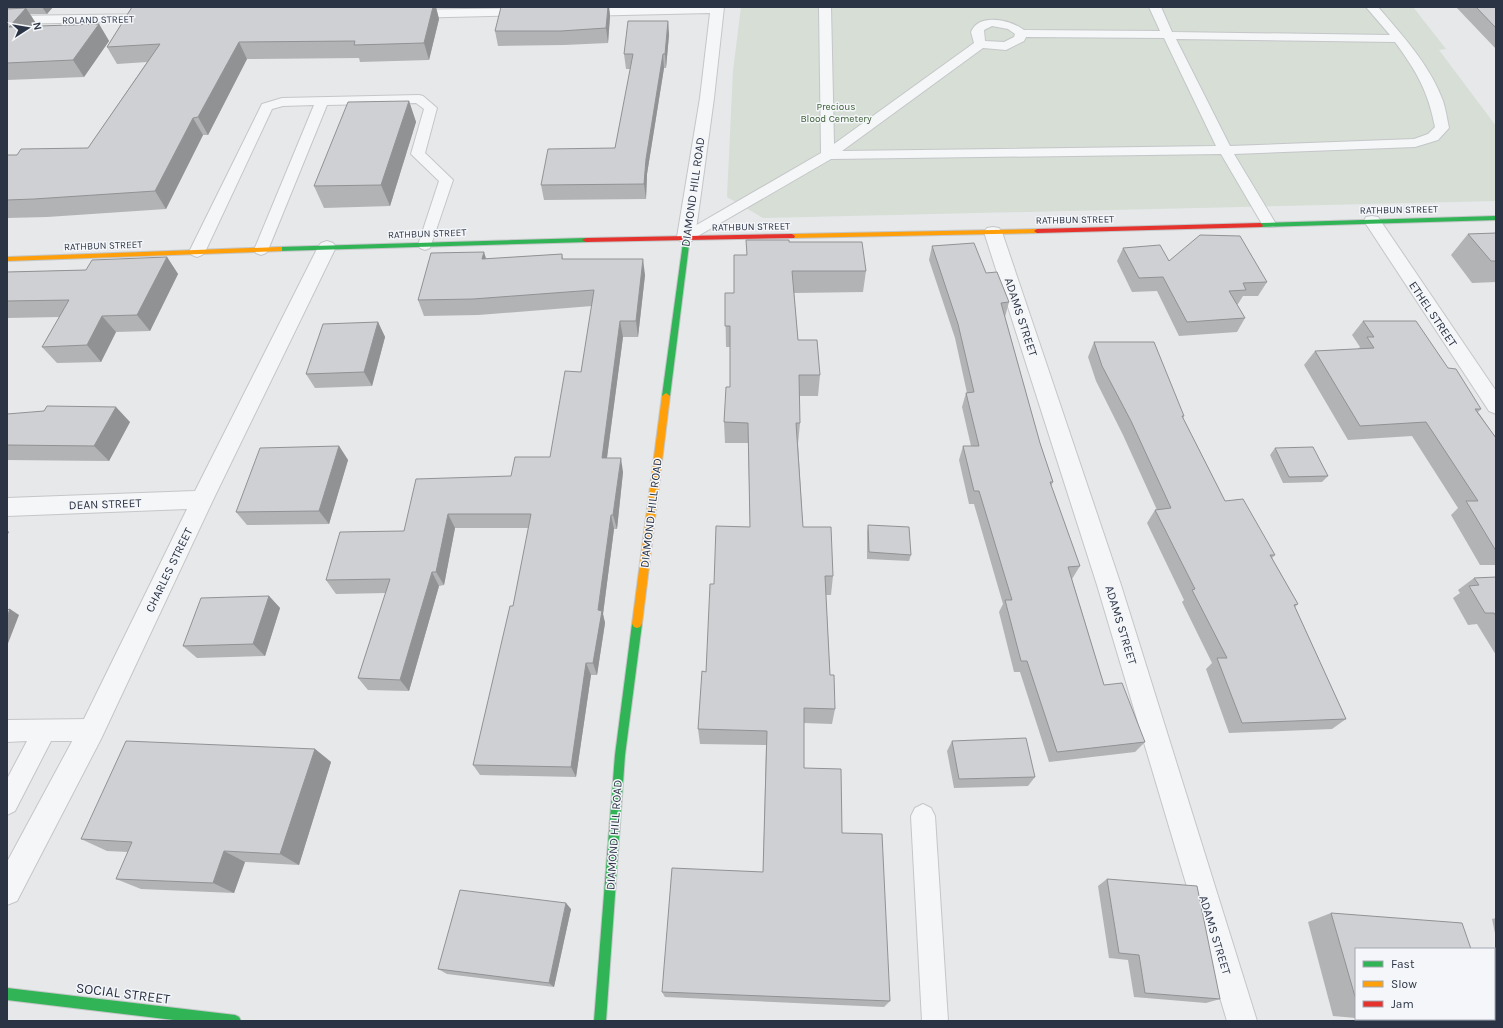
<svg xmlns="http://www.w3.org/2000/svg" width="1503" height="1028" font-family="Karla,sans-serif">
	<rect width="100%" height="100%" fill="#e6e8ea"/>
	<polygon fill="#d6ded6" points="741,7 1413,7 1446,49 1439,50 1496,126 1496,201 763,218 727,197 733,71"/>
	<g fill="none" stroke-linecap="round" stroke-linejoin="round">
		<defs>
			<g id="lane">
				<path d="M 819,7 L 831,7 L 834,144 L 974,43 L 971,32 C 979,12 1011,20 1024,30 L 1160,31 L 1149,7 L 1161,7 L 1172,32 L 1390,35 L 1366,7 L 1378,7 C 1402,35 1430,65 1443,101 C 1446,110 1447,119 1449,128 L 1438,140 L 1415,147 L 1234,154 L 1276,224 L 1274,227 L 1264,227 L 1262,224 L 1221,154 L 831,159 L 691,240 L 681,240 L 679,237 L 681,234 L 821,153 ZM 992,26 L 1008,29 L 1015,34 L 1014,37 L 1004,42 L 985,41 L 984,30 ZM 1026,37 L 1164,38 L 1216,146 L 842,151 L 983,48 L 1006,50 L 1024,41 ZM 1176,39 L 1395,42 C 1417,72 1428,91 1435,127 L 1428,134 L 1414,139 L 1230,146 Z"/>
				<polygon points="419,95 423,96 437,108 425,153 453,180 430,248 425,250 420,248 418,245 439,181 411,154 424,109 416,103 327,105 268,250 266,253 261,255 256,253 254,250 314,105 283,106 272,109 205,252 202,255 197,257 192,255 189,252 262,104 282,98"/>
				<polygon points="92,719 100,722 103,730 100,738 92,741 51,741 15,811 7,815 7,779 27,741 7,742 7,720"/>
				<polygon points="923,804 931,808 935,816 948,1021 922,1021 911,816 915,808"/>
			</g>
			<g id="street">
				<polygon points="724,7 714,98 695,237 692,241 686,242 680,241 677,237 700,98 710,13 580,16 575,15 573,12 575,9 580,8"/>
				<polygon points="530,8 535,9 537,12 535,15 408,18 403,17 401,14 403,11 408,10"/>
				<polygon points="154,14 159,15 161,18 159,21 7,24 7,16"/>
				<polygon points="1372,216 1378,217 1496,391 1496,414 1489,411 1364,221 1366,217"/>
				<polygon points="993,227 999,228 1002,232 1121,585 1257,1021 1227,1021 1097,585 984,232 987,228"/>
				<polygon points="327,241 333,243 336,247 213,500 101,739 17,901 7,905 7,862 83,721 187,509 7,516 7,498 195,491 318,247 321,243"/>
			</g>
			<g id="fast">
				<polygon points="1496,216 1496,220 1260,227 1257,225 1260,223"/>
				<polygon points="684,235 686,235 690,237 670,396 666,399 662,396"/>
				<polygon points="586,238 590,240 588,242 279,251 275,249 279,247"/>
				<polygon points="637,620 640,621 642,624 625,755 606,1021 594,1021 615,755 632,624 634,621"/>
				<polygon points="7,988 235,1015 239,1017 241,1021 182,1021 7,1000"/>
			</g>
			<g id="slow">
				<polygon points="1037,229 1039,229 1039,233 792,238 789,236 792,234"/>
				<polygon points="279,247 282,247 282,251 7,261 7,257"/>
				<polygon points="666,393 670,396 642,624 640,627 637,628 634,627 632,624 662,396"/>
			</g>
			<g id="jam">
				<polygon points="1260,223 1263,225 1262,227 1037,233 1034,231 1037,229"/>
				<polygon points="792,234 795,236 794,238 586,242 582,240 586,238"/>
			</g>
		</defs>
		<use href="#lane" stroke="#c4c6c8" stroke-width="2"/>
		<use href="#street" stroke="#c4c6c8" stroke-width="2"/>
		<use href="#fast" stroke="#c4c6c8" stroke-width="2"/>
		<use href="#slow" stroke="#c4c6c8" stroke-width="2"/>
		<use href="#jam" stroke="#c4c6c8" stroke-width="2"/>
		<use href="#lane" fill="#f5f6f7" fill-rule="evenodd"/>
		<use href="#street" fill="#f5f6f7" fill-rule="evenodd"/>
		<use href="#fast" fill="#30b455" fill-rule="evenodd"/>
		<use href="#slow" fill="#ff9f0a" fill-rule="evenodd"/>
		<use href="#jam" fill="#e5322d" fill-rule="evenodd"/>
	</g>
	<g fill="#b1b3b5">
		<polygon points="7,7 53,7 47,14 30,14 37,25 36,27 99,24 109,41 84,77 7,80"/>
		<polygon points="132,7 442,7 442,8 436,8 439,19 429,60 360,62 359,58 247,59 208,135 203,135 166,209 47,217 7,218 7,155 17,155 88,148 147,62 117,64 107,47"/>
		<polygon points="609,7 610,16 608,43 564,45 498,46 495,31"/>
		<polygon points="1456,7 1496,7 1496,49"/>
		<polygon points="668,21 669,35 666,68 664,68 647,174 646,199 544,200 541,185 615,148 631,69 626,69 624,54"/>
		<polygon points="409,101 416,122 390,206 324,208 314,186"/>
		<polygon points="1496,233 1496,282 1472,283 1451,255 1468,234"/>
		<polygon points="789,242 866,271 863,292 794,293 798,340 820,375 818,396 799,396 800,423 798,444 803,527 833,576 831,595 826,595 830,675 835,709 832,724 804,723 804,768 842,833 890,1001 884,1007 665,997 662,992 763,872 766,745 700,744 698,729 706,672 714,584 750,527 748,443 725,443 724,422 730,387 730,347 726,347 725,293 734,293"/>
		<polygon points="932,246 986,273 1009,302 1005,317 1040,443 1053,482 1051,486 1080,566 1072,579 1104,685 1145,742 1135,752 1049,762 1020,672 1014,672 999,612 1003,604 974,504 969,504 959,460 963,446 971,446 962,407 966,393 967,393 955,338 929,260"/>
		<polygon points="1123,248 1169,261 1267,282 1258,296 1243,296 1238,304 1237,304 1245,318 1237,332 1179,336 1157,291 1132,292 1117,261"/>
		<polygon points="562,254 563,259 645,275 638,337 623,337 607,458 623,472 617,529 614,529 603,614 605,623 597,675 591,675 576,777 480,775 473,765 513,606 529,528 455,528 444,585 439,586 409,691 368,690 358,678 386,593 336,594 326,580 404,531 511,476 550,457 581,372 592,306 478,315 424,316 418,300 486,259"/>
		<polygon points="167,257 178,274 150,331 116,332 101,362 57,363 42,347 59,317 7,318 7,272 86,270"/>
		<polygon points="1363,321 1448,368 1481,409 1478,412 1496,438 1496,565 1480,565 1451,515 1458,508 1412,436 1348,440 1304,365 1315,351 1358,349 1360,347 1352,335"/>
		<polygon points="378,322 385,337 372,386 315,388 306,374"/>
		<polygon points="1094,342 1184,416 1183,418 1225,501 1275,555 1272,558 1298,604 1295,607 1346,719 1332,729 1229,733 1206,669 1212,663 1182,602 1184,600 1147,523 1155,510 1157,510 1123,435 1096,381 1088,357"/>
		<polygon points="7,414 130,422 109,461 7,460"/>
		<polygon points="339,446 348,460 329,524 247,525 236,512"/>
		<polygon points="1275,448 1328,476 1322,482 1283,483 1270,455"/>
		<polygon points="868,525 911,555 909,561 867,559 867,532"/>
		<polygon points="1496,577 1496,655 1477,624 1468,625 1453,598 1460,593 1458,590 1474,578"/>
		<polygon points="269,596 280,608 265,656 197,658 183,646"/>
		<polygon points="952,741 1035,777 1028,786 954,788 947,751"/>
		<polygon points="315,749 331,762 299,865 245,862 234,893 141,889 116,879 128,852 107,851 81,839"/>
		<polygon points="1107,879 1220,999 1206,1003 1134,997 1128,960 1109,958 1098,886"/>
		<polygon points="571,909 554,987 447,974 438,969"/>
		<polygon points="1331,913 1356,949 1356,1018 1333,1016 1308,922"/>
		<polygon points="1496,918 1496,938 1492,919"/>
		<polygon points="1368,1019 1494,1019 1496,1021 1391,1021"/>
	</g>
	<g fill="#909294">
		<polygon points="42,7 53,7 47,14"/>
		<polygon points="433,7 436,7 439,19 429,60 424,43"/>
		<polygon points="608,7 609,7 610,16 608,43 606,28"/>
		<polygon points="26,8 37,25 21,44 9,27"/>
		<polygon points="668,21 669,35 666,68 665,54"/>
		<polygon points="99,24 109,41 84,77 73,60"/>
		<polygon points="239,42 247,59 208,135 198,117"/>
		<polygon points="663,54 664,68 647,174 646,199 644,184 646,159"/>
		<polygon points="409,101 416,122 390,206 381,185"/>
		<polygon points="193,118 203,135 166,209 155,191"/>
		<polygon points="484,252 489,268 482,259"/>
		<polygon points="167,257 178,274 150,331 137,315"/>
		<polygon points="643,259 645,275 638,337 636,321"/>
		<polygon points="102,316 116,332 101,362 87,345"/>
		<polygon points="620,321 623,337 605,472 602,458"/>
		<polygon points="378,322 385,337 372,386 364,372"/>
		<polygon points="116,407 130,422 109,461 94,446"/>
		<polygon points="339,446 348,460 329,524 319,511"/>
		<polygon points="621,458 623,472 617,529 613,515"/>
		<polygon points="448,514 455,528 444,585 436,572"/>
		<polygon points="611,515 614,529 603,614 605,623 597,675 593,663 598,610"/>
		<polygon points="7,530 9,532 7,536"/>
		<polygon points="432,572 439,586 409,691 400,680"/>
		<polygon points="269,596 280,608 265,656 253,644"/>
		<polygon points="10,609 19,615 7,646 7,617"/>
		<polygon points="586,663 591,675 576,777 571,767"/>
		<polygon points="315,749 331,762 299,865 280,854"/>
		<polygon points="224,851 245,862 234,893 213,883"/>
		<polygon points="566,903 571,909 554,987 549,983"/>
	</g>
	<g fill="#ced0d3" stroke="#909294">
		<polygon points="132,7 433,7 424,43 354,45 355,41 239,42 198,117 193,118 155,191 34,199 7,200 7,155 17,155 21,149 88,148 160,44 107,47"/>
		<polygon points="501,7 608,7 606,28 561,31 495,31"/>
		<polygon points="1476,7 1496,7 1496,28"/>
		<polygon points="26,8 9,27 99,24 73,60 7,63 7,9"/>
		<polygon points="628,21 668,21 665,54 663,54 646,159 644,184 541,185 548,149 615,148 633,54 624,54"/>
		<polygon points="409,101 381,185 314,186 348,102"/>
		<polygon points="1496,233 1496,261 1491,261 1468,234"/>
		<polygon points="1200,235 1240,236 1267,282 1243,283 1246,290 1229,291 1245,318 1187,322 1163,277 1139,278 1123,248 1160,245 1169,261"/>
		<polygon points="746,240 789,240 789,242 862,242 866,271 792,271 798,340 817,340 820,375 799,375 800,423 796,423 803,527 831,527 833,576 825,576 830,675 834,675 835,709 804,708 804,768 841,769 842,833 882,834 890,1001 662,992 672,868 763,872 767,731 698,729 702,671 706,672 710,584 714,584 716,526 750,527 748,423 724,422 726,387 730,387 730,326 725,326 725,293 734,293 734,255 747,255"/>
		<polygon points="974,243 986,273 997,272 1009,302 1001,303 1040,443 1053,482 1050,482 1080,566 1068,567 1104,685 1122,683 1145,742 1057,752 1027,661 1021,661 1005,600 1012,600 979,491 974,491 963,446 979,446 966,393 974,392 958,324 932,246"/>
		<polygon points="484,252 482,259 562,254 562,259 643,259 636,321 620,321 602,458 621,458 613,515 611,515 598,610 602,611 593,663 586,663 571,767 473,765 510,606 513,606 531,514 448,514 436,572 432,572 400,680 358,678 390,579 326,580 340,532 404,531 416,479 511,476 515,457 550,457 565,371 581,372 594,290 473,299 418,300 431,253"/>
		<polygon points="167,257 137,315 102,316 87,345 42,347 69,300 7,301 7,272 86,270 92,260"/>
		<polygon points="1363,321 1416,321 1448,368 1456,369 1481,409 1475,409 1496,438 1496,551 1466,501 1478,501 1426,422 1360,426 1315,351 1374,348 1367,337 1374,337"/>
		<polygon points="378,322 364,372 306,374 323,324"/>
		<polygon points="1094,342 1154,342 1184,416 1182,416 1225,501 1243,499 1275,555 1270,555 1298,604 1294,605 1346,719 1242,723 1217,658 1227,658 1192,590 1195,589 1155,510 1171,508 1131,421 1102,366"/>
		<polygon points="47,406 116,407 94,446 7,445 7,414 44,411"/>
		<polygon points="339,446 319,511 236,512 260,448"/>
		<polygon points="1313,447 1328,476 1289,477 1275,448"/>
		<polygon points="868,525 909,527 911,555 869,552"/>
		<polygon points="1496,577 1496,616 1494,613 1485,613 1469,586 1479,585 1474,578"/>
		<polygon points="269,596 253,644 183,646 201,598"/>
		<polygon points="10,609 7,617 7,610"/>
		<polygon points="1026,738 1035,777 959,779 952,741"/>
		<polygon points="126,741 315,749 280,854 224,851 213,883 116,879 132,842 81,839"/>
		<polygon points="1107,879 1197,886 1220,999 1145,993 1139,955 1119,953"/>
		<polygon points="460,890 566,903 549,983 438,969"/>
		<polygon points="1331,913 1462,923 1471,949 1356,949 1356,1000"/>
		<polygon points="1494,1012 1496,1017 1496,1021 1475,1021 1452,1019 1494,1019"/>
	</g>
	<g text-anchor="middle" stroke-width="3" stroke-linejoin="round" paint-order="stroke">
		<g font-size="10" fill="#2b3445" stroke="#f4f6f9">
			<text transform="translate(98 19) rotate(-1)" y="4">ROLAND STREET</text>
			<text transform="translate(1399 209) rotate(-1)" y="4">RATHBUN STREET</text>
			<text transform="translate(1075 219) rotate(-1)" y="4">RATHBUN STREET</text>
			<text transform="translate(751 226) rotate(-1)" y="4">RATHBUN STREET</text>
			<text transform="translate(427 233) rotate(-2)" y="4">RATHBUN STREET</text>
			<text transform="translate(103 245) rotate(-2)" y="4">RATHBUN STREET</text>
		</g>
		<g font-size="10" fill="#3f6138" stroke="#f4f6f9">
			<text x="836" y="110">Precious<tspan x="836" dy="12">Blood Cemetery</tspan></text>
		</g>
		<g font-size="12" fill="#2b3445" stroke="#f4f6f9">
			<text transform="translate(693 192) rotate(-82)" y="4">DIAMOND HILL ROAD</text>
			<text transform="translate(1433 314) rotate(56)" y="4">ETHEL STREET</text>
			<text transform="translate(1021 317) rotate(72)" y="4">ADAMS STREET</text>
			<text transform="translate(105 504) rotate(-2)" y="4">DEAN STREET</text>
			<text transform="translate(651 513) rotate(-83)" y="4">DIAMOND HILL ROAD</text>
			<text transform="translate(169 570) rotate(-64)" y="4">CHARLES STREET</text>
			<text transform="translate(1121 625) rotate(73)" y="4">ADAMS STREET</text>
			<text transform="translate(614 835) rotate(-86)" y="4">DIAMOND HILL ROAD</text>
			<text transform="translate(1215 935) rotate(73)" y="4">ADAMS STREET</text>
		</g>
		<g font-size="14" fill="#2b3445" stroke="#f4f6f9">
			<text transform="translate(123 993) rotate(7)" y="5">SOCIAL STREET</text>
		</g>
	</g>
	<rect width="1503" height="1028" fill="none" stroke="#2b3445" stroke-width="16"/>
	<rect x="1355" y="948" width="140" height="72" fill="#f4f6f9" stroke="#a4a8b1"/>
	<rect x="1363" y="961" width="20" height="6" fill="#30b455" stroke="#a4a8b1"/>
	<text x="1391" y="968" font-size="12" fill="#2b3445">Fast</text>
	<rect x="1363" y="981" width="20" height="6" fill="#ff9f0a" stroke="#a4a8b1"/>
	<text x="1391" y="988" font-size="12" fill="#2b3445">Slow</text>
	<rect x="1363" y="1001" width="20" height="6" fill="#e5322d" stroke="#a4a8b1"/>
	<text x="1391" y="1008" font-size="12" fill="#2b3445">Jam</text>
	<g transform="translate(28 28) rotate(78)" stroke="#f4f6f9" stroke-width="3" paint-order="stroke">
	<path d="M0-3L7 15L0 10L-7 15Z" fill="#2b3445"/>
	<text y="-6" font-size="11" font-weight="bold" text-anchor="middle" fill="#2b3445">N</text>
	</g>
</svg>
